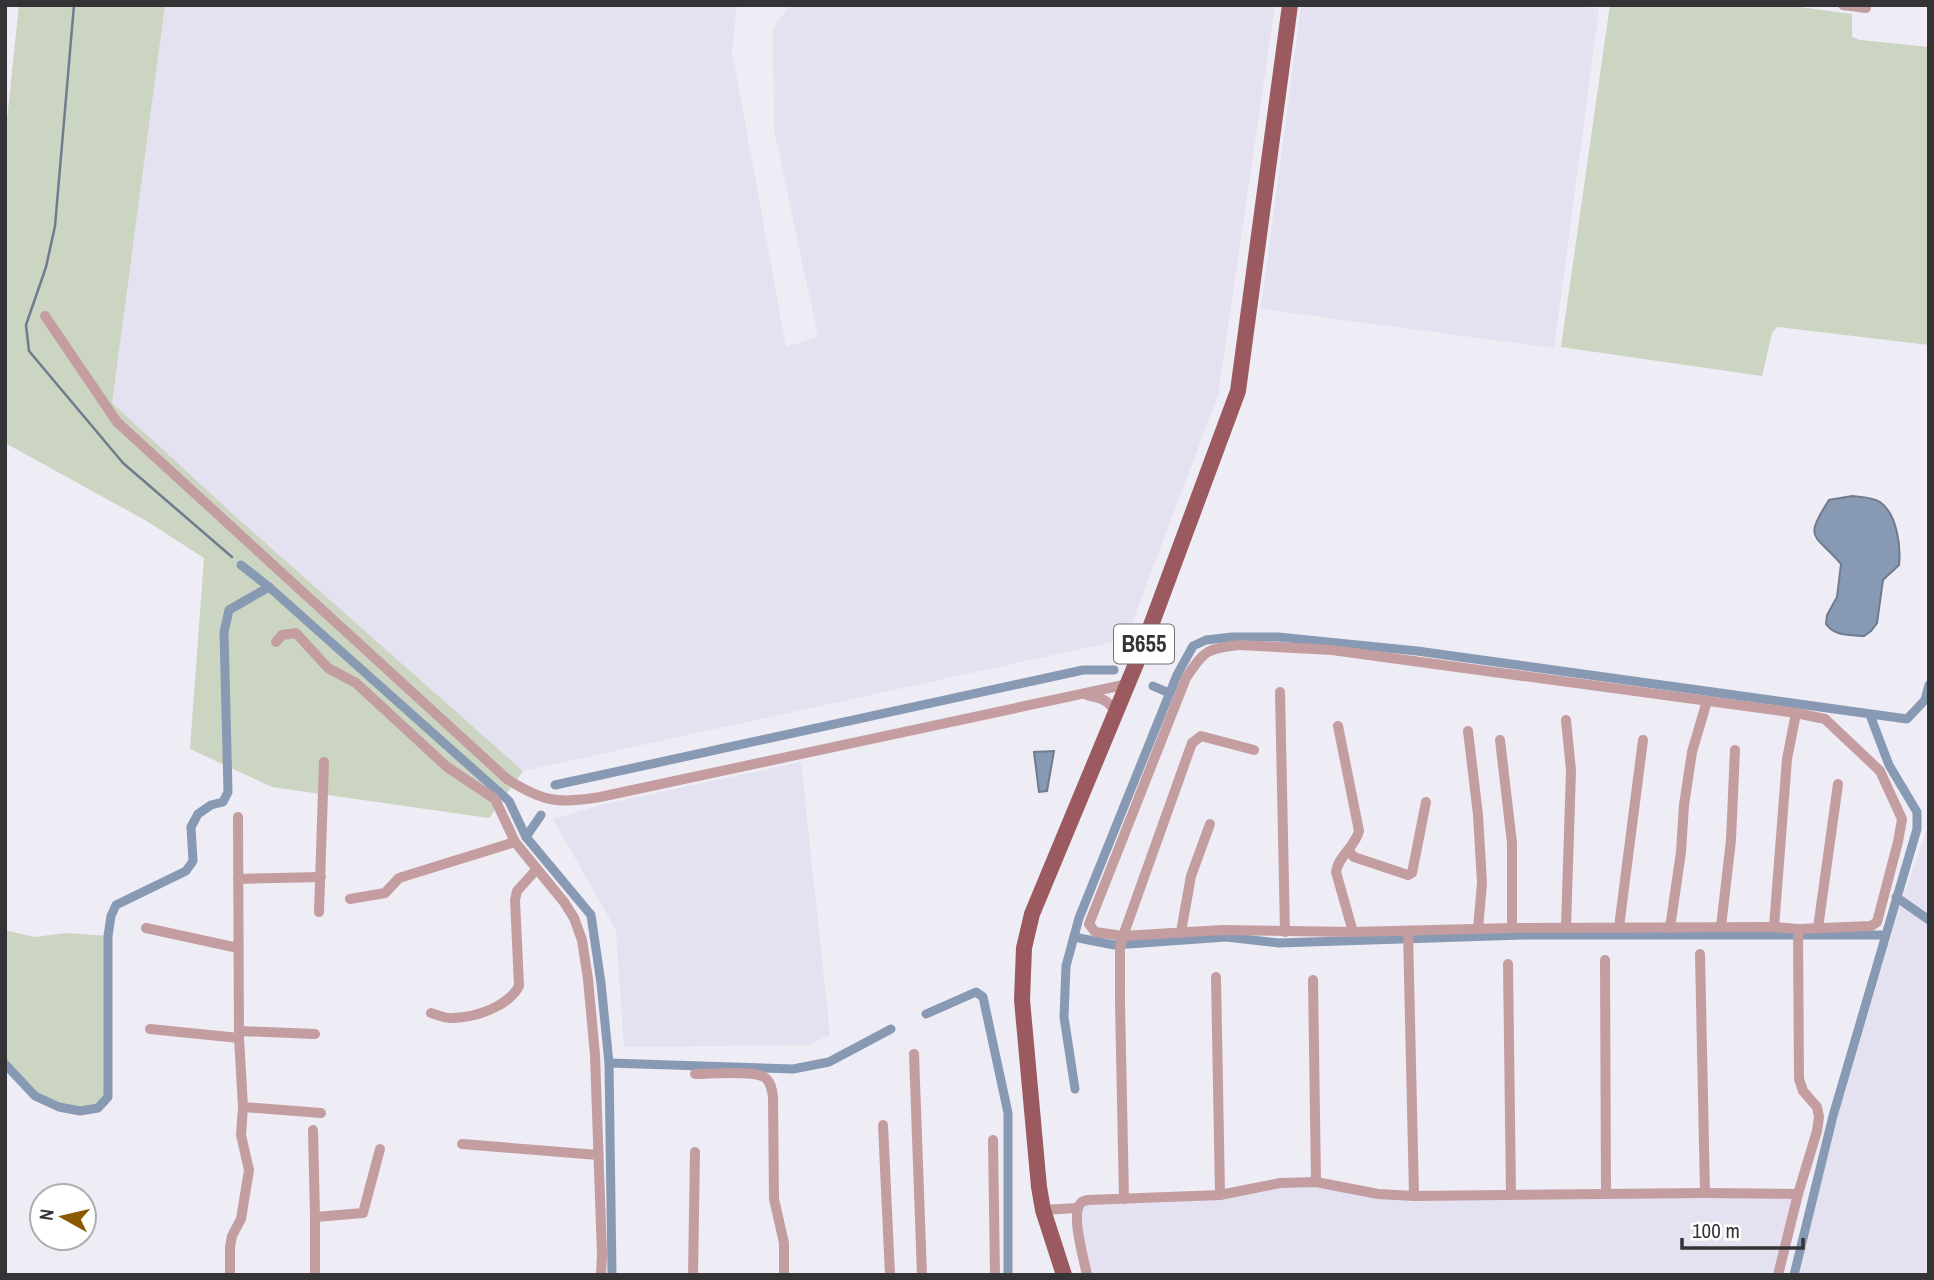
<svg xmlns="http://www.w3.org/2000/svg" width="1934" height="1280" font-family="'Archivo Narrow',sans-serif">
	<rect width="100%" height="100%" fill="#eeecf4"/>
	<g fill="#e4e1f0">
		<polygon points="165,5 737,5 732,51 786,347 818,337 774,129 773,28 790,5 1275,5 1218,395 1126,639 523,771 234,515 111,403"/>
		<polygon points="1301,5 1570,5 1599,9 1554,348 1261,309"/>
		<polygon points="801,762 830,1035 808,1045 624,1047 616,930 553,819 605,804"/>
		<polygon points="1929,824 1929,1275 1798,1275 1838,1116 1900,906"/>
		<polygon points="1298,1183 1377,1196 1800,1196 1780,1275 1090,1275 1079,1208 1083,1203 1220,1196"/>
	</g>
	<g fill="#cbd5c2">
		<polygon points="19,5 165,5 112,403 234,515 523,771 489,818 272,787 190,749 204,558 145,520 5,443 5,139"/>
		<polygon points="1610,5 1785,5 1852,14 1852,37 1860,40 1929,47 1929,345 1777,327 1772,333 1762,376 1561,347"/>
		<polygon points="5,930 34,937 67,933 108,936 108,1097 98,1108 80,1111 59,1107 35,1096 5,1064"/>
	</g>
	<g fill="#8899b4" stroke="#6f7b8e" stroke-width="2">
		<path d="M 1852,496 C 1861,497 1872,497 1880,502 C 1897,514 1901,546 1899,565 L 1883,580 L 1877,623 L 1871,631 L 1864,636 C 1850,635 1834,636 1826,624 L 1827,615 L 1837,597 L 1841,564 C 1816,534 1802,541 1829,500 Z"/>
		<polygon points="1054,751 1047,791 1039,792 1034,752"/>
	</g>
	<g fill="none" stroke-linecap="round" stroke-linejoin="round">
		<polyline stroke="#6f7b8e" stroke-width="2.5" points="74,5 55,226 46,267 26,325 29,351 123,463 232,557"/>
		<g stroke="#8899b4" stroke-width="9">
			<polyline points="241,565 269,587 509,801 526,837 591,915 601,983 609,1063 612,1275"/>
			<polyline points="1153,686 1169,693"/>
			<polyline points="555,785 1083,670 1114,670"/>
			<polyline points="526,837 541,815"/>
			<polyline points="1896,897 1929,920"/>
			<polyline points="1074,937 1114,945 1226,937 1279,943 1523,935 1885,935"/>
			<polyline points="926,1014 976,992 983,997 1008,1113 1008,1275"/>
			<polyline points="609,1063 793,1069 829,1062 891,1029"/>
			<polyline points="5,1064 35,1096 59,1107 80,1111 98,1108 108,1097 108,936 111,916 116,905 186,871 193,861 191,827 198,814 211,805 223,802 228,792 224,632 229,610 269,587"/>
			<polyline points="1075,1089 1064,1017 1066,966 1079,918 1177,675 1193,646 1206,640 1232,637 1278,637 1417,651 1907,719 1925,700 1929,685"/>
			<polyline points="1794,1275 1833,1116 1917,829 1917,812 1889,765 1870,715"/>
		</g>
		<g stroke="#c49da0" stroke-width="10">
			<polyline points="1843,5 1866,8"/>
			<path d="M 45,316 L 117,422 L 507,779 C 543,802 558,804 600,797 L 1128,684"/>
			<polyline points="276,642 282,635 296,633 328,668 356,683 447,767 495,799 515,842 564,902 574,918 582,940 588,979 595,1055 602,1255 601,1275"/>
			<path d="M 1240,645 L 1332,650 L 1796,713 L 1825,719 L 1880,771 L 1902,819 L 1898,842 L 1877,922 L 1871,926 L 1798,929 L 1774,927 L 1512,928 L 1353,932 L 1222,930 L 1123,936 L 1095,932 L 1089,924 L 1186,678 C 1205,649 1207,649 1240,645 Z"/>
			<polyline points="1280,692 1285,932"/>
			<path d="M 1087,695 C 1101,698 1109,700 1116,713"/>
			<path d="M 1338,726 L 1359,831 C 1355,847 1338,856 1336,872 L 1353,932"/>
			<polyline points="1468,731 1478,815 1482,883 1478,929"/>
			<polyline points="1500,740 1512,843 1512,928"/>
			<polyline points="1348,850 1354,857 1408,875 1412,873 1426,802"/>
			<polyline points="238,879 321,877"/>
			<polyline points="350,899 385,893 399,878 515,842"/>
			<polyline points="319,912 324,762"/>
			<polyline points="1566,927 1571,770 1566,720"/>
			<polyline points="1619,927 1643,740"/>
			<polyline points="1721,927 1731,840 1735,750"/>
			<polyline points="1774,927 1787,759 1796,713"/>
			<polyline points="146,928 238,948"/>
			<polyline points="1670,928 1681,852 1684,805 1692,752 1707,701"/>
			<polyline points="1818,928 1838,784"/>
			<polyline points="1408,931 1414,1196"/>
			<polyline points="1181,932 1191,876 1210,824"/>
			<polyline points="1700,954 1705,1193"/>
			<polyline points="1605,960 1606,1193"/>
			<polyline points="1508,964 1511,1194"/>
			<polyline points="1216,977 1220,1195"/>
			<polyline points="1313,980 1316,1182"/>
			<path d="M 431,1013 C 438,1015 446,1019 453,1018 C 476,1017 508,1007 519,986 L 515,900 L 517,891 L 536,870"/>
			<polyline points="150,1029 239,1038"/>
			<polyline points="240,1031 315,1034"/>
			<polyline points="914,1054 922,1275"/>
			<path d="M 695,1074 C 711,1074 751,1070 764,1077 C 771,1081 772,1090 773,1097 L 774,1199 L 784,1243 L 784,1275"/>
			<polyline points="243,1107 321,1113"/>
			<polyline points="883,1125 890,1275"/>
			<polyline points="313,1130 315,1217 315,1275"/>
			<polyline points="993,1140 995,1275"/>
			<polyline points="462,1144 598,1155"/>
			<polyline points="1124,1199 1120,1002 1120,949 1123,936 1192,743 1201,736 1254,750"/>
			<polyline points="1043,1210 1077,1208"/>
			<polyline points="315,1217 363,1213 380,1149"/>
			<polyline points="230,1275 230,1247 232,1236 241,1219 249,1170 241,1135 243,1107 239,1038 238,817"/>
			<polyline points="693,1275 695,1152"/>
			<path d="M 1087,1275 C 1084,1260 1072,1218 1079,1206 C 1081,1201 1083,1201 1088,1200 L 1220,1195 L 1280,1183 L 1316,1182 L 1378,1194 L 1414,1196 L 1705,1193 L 1798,1194"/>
			<polyline points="1778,1275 1798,1194 1817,1131 1819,1117 1817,1107 1803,1091 1799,1079 1798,929"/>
		</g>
		<polyline stroke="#9b5960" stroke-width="16" points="1064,1275 1043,1210 1039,1187 1022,1000 1024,948 1032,914 1143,647 1238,391 1290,5"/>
	</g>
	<g text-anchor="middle" stroke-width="7" stroke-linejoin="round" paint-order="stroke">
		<rect fill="#fff" stroke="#717173" stroke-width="2" x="1114" y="624.5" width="60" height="39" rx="5"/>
		<g font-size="23" font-weight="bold" fill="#343437">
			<text x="1144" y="652">B655</text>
		</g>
	</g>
	<rect width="1934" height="1280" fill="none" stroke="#343437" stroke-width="14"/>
	<g transform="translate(63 1217) rotate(278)"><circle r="33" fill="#ffffff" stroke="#aeaeaf" stroke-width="2"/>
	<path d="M0-5L12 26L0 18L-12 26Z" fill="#8c5904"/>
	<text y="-10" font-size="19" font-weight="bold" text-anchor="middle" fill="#343437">N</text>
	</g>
	<path d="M1682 1238v10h121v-10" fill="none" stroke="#343437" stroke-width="3.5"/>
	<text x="1692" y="1238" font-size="21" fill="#343437" stroke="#ffffff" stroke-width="5" paint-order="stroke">100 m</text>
</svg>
